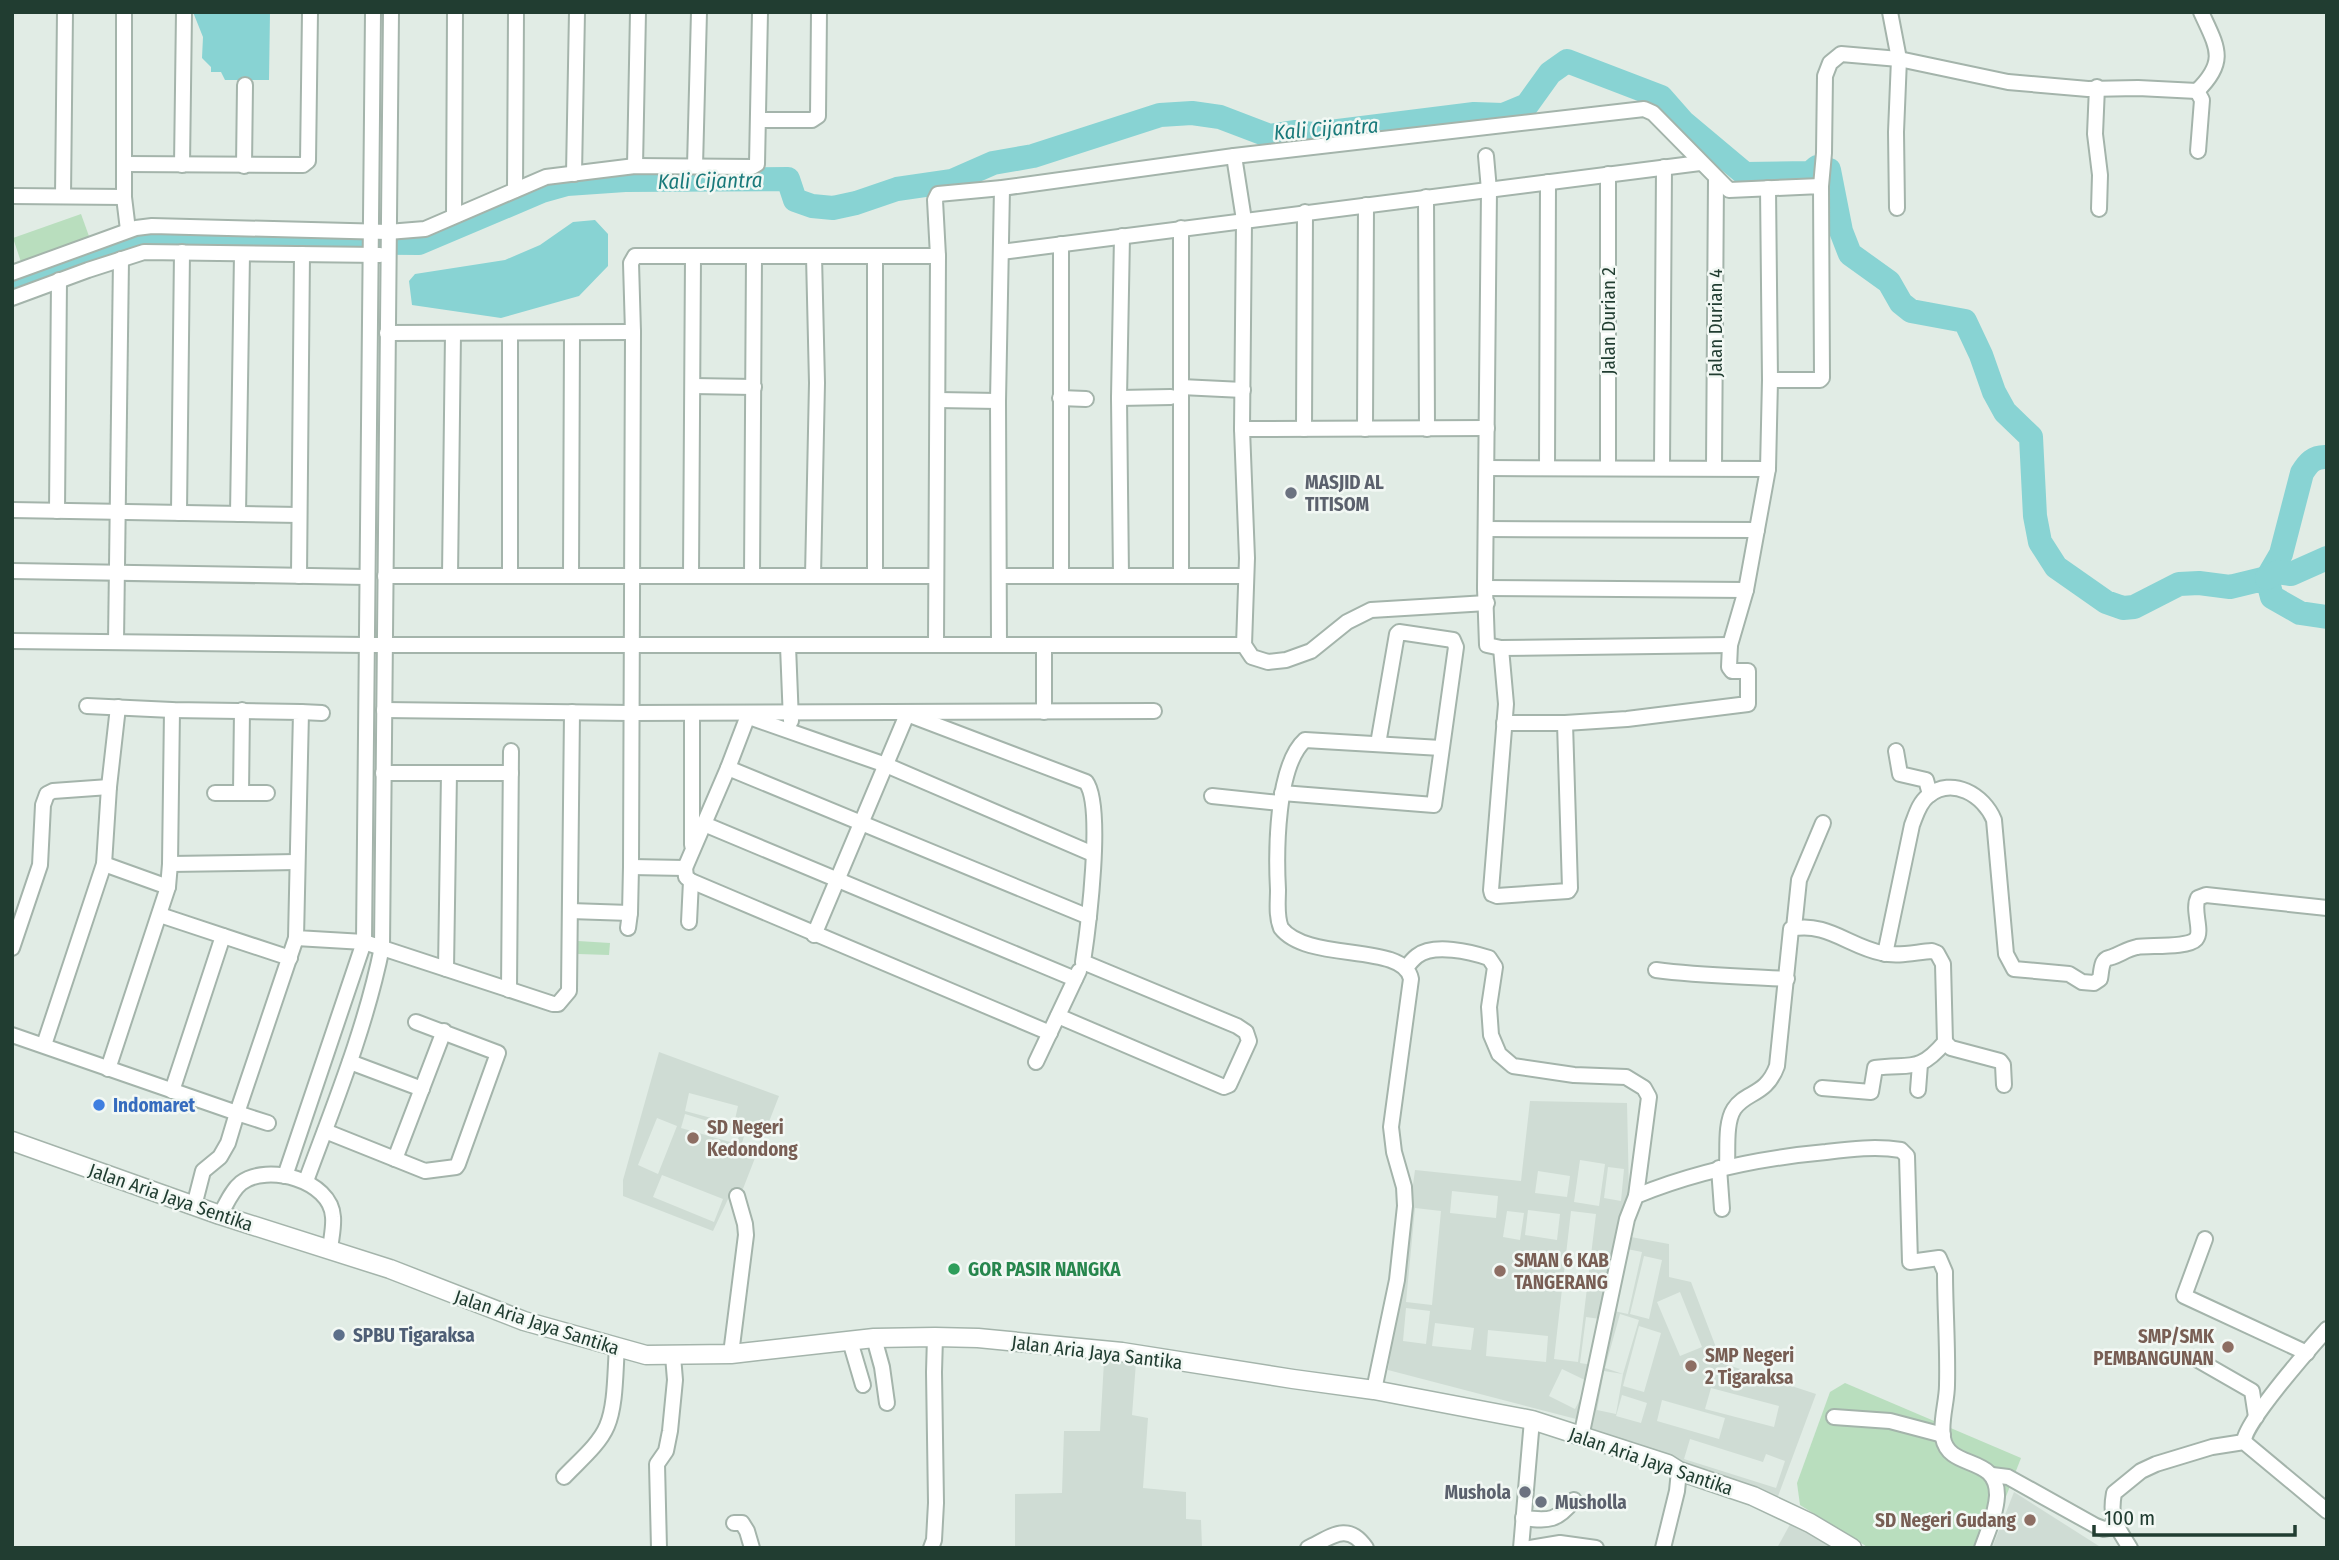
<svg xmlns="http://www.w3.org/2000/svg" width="2339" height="1560" font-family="'Fira Sans Condensed',sans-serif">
	<rect width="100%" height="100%" fill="#e1ece5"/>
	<g fill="#cfdcd4" fill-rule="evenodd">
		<path d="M 659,1052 L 779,1096 L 741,1194 L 729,1197 L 713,1231 L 623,1196 L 623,1180 ZM 689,1093 L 738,1106 L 734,1124 L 685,1111 ZM 685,1114 L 740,1131 L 737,1144 L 681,1128 ZM 657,1118 L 677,1126 L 658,1174 L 638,1165 ZM 747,1127 L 763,1132 L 757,1151 L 741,1146 ZM 662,1175 L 723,1199 L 714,1222 L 653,1197 Z"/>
		<path d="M 1530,1101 L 1627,1103 L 1629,1193 L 1614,1239 L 1596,1368 L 1580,1420 L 1388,1370 L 1415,1170 L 1521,1181 ZM 1580,1160 L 1605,1164 L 1599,1206 L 1574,1202 ZM 1608,1167 L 1624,1169 L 1621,1201 L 1604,1198 ZM 1538,1171 L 1570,1176 L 1567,1197 L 1535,1193 ZM 1452,1191 L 1498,1196 L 1496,1218 L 1450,1213 ZM 1415,1208 L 1441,1211 L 1432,1305 L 1406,1302 ZM 1528,1210 L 1560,1214 L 1557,1240 L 1525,1235 ZM 1507,1211 L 1524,1213 L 1520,1240 L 1503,1237 ZM 1571,1211 L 1596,1214 L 1578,1362 L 1554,1359 ZM 1406,1308 L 1430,1311 L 1426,1344 L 1403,1341 ZM 1586,1317 L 1600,1319 L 1593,1365 L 1580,1363 ZM 1435,1323 L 1474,1328 L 1471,1350 L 1432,1346 ZM 1488,1330 L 1548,1336 L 1546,1362 L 1486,1356 ZM 1562,1369 L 1589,1382 L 1575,1409 L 1549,1396 Z"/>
		<path d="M 1620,1235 L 1669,1244 L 1669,1277 L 1691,1282 L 1722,1363 L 1816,1394 L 1777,1499 L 1584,1431 ZM 1627,1249 L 1642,1252 L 1628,1314 L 1614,1311 ZM 1644,1256 L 1662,1260 L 1649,1319 L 1630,1314 ZM 1680,1292 L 1702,1347 L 1680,1356 L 1657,1302 ZM 1620,1314 L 1639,1320 L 1623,1374 L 1605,1368 ZM 1639,1326 L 1661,1333 L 1644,1392 L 1623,1386 ZM 1604,1371 L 1623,1374 L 1616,1414 L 1597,1410 ZM 1711,1388 L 1779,1406 L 1774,1427 L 1705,1409 ZM 1622,1395 L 1647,1403 L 1641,1423 L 1616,1416 ZM 1662,1400 L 1725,1418 L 1719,1439 L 1657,1421 ZM 1690,1439 L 1763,1462 L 1766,1454 L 1785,1461 L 1776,1488 L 1684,1459 Z"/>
		<polygon points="1105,1344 1137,1349 1132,1415 1148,1418 1143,1488 1186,1492 1186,1519 1201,1520 1202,1548 1015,1548 1015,1494 1062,1493 1064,1431 1100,1431"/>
		<polygon points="2014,1492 2102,1548 1992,1548"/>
		<polygon points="1799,1508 1843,1534 1836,1548 1777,1548"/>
	</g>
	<g fill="#b9debe">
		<polygon points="81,214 90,239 21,262 13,238"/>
		<polygon points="578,941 610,943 609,955 578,954"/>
		<polygon points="1845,1383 2021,1458 1986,1548 1869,1548 1800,1505 1797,1483 1830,1392"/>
	</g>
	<g fill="#88d3d3">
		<polygon points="193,12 270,12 269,80 225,80 221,72 211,72 211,67 202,58 203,37"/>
		<polygon points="595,220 608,234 608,266 579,296 501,318 412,305 409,281 415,274 505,260 540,245 573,222"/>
	</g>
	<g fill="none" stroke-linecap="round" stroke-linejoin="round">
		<g stroke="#88d3d3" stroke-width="24">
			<polyline points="12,288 97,253 153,241 419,243 542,191 567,184 625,180 788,179 795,200 812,206 833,208 856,203 897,189 952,181 993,163 1033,156 1160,115 1192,113 1220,117 1270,136 1294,132 1314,134 1474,114 1503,115 1527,105 1550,73 1567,61 1661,97 1683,122 1745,174 1810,173 1817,167 1829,170 1841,231 1850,254 1889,282 1901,303 1911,311 1965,321 1981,355 1994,392 2005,412 2031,437 2035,516 2040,542 2056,567 2106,602 2123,608 2134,607 2179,584 2199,583 2230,587 2267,578 2272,597 2300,613 2327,617"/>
			<path d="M 2267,578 L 2281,554 L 2302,473 C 2308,463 2314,456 2327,457"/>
			<polyline points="2267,578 2277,572 2291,574 2327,558"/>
		</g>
		<defs>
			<g id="minor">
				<polyline points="124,12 124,197 128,230"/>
				<polyline points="1890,12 1899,59 1896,132 1897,208"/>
				<polyline points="2097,87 2095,134 2100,175 2099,209"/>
				<polyline points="2197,91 2202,100 2198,151"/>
				<polyline points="758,120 812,120 818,116 819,12"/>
				<polyline points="1486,156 1489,190 1485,588 1487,645 1501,648 1730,645"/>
				<polyline points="125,164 303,165 308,161 310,12"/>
				<polyline points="182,165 184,12"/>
				<polyline points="244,166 245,85"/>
				<polyline points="635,166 638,12"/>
				<polyline points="695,166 699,12"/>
				<polyline points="574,174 577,12"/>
				<path d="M 1821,186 L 1824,153 L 1825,76 L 1830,63 L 1841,54 L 1899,59 L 2008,82 L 2088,89 L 2138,88 L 2197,91 C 2228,61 2217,47 2201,12"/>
				<polyline points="515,190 516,12"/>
				<polyline points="12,196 124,197"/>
				<polyline points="63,196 65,12"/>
				<polyline points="1426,197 1427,429"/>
				<polyline points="454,215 455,12"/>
				<polyline points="1061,244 1061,576"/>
				<polyline points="1001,252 1700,163"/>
				<polyline points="875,256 875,576"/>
				<polyline points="12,273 136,228 152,226 388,232 425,229 546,177 635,166 752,167 757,164 760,12"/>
				<polyline points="12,298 88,270 144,252 380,255"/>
				<polyline points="387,333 633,332"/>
				<polyline points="693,386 754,387"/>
				<polyline points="1181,387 1243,390"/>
				<polyline points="1060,398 1086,399"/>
				<polyline points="1119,398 1171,397"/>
				<polyline points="938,400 998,401"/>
				<polyline points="1242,429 1487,428"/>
				<polyline points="1304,429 1305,212"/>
				<polyline points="1365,429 1366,205"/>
				<polyline points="1487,468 1768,469"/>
				<polyline points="1547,468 1548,182"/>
				<polyline points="1608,468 1608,174"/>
				<polyline points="1662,468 1664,167"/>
				<polyline points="1714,468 1716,178"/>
				<polyline points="12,510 299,515"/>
				<polyline points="57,511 59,280"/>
				<polyline points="179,513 182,252"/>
				<polyline points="238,514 242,254"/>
				<polyline points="1486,529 1757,530"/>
				<polyline points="12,571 367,577"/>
				<polyline points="299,576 302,254"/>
				<polyline points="385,576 936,576"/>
				<polyline points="450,576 453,333"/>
				<polyline points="510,576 510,333"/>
				<polyline points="571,576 572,333"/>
				<polyline points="691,576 693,256"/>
				<polyline points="752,576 754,256"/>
				<polyline points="813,576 817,383 814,256"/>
				<polyline points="1000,576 1246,576"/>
				<polyline points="1121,576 1119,398 1122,236"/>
				<polyline points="1181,576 1181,228"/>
				<polyline points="1485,588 1746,590"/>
				<polyline points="12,641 366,645 1244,645 1247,558 1242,429 1244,220 1234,156"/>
				<polyline points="116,642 121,259"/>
				<polyline points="936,645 938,256 935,200 938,194 1002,188 1234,156 1644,109 1653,113 1729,190 1821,186 1822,378 1820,380 1770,380"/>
				<polyline points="999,645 998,401 1002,188"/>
				<polyline points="1044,645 1044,712"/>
				<polyline points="1244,645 1252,657 1268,662 1286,660 1311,651 1347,622 1371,610 1487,603"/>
				<polyline points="788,646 791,721"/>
				<polyline points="1501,648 1506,704 1491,890 1492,894 1497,896 1568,891 1570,888 1565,723"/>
				<polyline points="87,706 172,710 301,712 296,938 364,942 553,1004 558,1004 569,991 572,712"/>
				<polyline points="384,710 631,713 1154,711"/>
				<polyline points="301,712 322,713"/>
				<path d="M 907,714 L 1086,782 C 1104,806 1088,929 1083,962 L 1237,1026 L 1246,1032 L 1249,1041 L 1229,1085 L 1224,1087 L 1058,1016"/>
				<polyline points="749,717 886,765 1093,854"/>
				<polyline points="1504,723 1565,723 1627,719 1748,704 1748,671 1732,671 1729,667 1730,645 1746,590 1768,469 1770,380 1768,188"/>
				<polyline points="1896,751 1900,774 1926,780 1930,794"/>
				<polyline points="728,768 1089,917"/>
				<polyline points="383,773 511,773"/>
				<polyline points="215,793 267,793"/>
				<polyline points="241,793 242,710"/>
				<polyline points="1282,793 1434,805 1456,647 1453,640 1399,632 1397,634 1378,744"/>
				<polyline points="1212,796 1280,803"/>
				<polyline points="704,824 1075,979"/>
				<polyline points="692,845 692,713"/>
				<polyline points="104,864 168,887"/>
				<polyline points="170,864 296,862"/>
				<polyline points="631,867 685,868 728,768 749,713"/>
				<polyline points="685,868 686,877 691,881 1050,1033"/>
				<polyline points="570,911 630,913"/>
				<polyline points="160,915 290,958"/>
				<polyline points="689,922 691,881"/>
				<polyline points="628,928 630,913 631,867 633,332 631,263 635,256 938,256"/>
				<polyline points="1794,928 1799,880 1823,823"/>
				<polyline points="814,935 908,712"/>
				<polyline points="12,948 40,865 43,805 47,794 53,791 109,787"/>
				<path d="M 1885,954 L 1912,825 C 1916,815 1919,803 1928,796 C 1952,776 1984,795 1994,820 L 2006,954 L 2014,969 L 2069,974 L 2082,982 L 2094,983 L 2100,979 C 2101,974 2101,968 2103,963 C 2106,957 2107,959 2112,957 C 2121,954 2127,949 2137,947 C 2149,945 2188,948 2196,939 C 2203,931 2192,910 2198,898 L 2206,895 L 2327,908"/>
				<path d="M 1406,968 C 1409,964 1413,959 1417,956 C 1434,943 1471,952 1489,958 L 1495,967 L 1489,1007 L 1491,1035 L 1499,1054 L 1513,1066 L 1574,1075 L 1626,1077 L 1644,1088 L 1649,1097 L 1636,1196"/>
				<polyline points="446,969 449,773"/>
				<path d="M 1656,970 C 1700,976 1742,976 1787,979"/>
				<polyline points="509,990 511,751"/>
				<polyline points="12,1035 237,1113 296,938"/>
				<polyline points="1945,1042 1951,1048 2000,1061 2003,1065 2004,1085"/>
				<polyline points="44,1045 104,864 109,787 118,707"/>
				<polyline points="350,1062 422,1089"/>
				<polyline points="1036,1062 1079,971"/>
				<polyline points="108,1069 168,887 170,864 172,710"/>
				<polyline points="1918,1090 1920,1064"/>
				<polyline points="172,1091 223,936"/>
				<polyline points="325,1131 425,1171 456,1167 458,1164 498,1053 416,1022"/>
				<polyline points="395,1159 444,1031"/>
				<path d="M 1727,1165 C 1728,1149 1725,1123 1734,1109 C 1746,1091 1766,1096 1777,1066 L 1791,929 C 1826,921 1850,947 1882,953 C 1898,957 1916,952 1932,951 L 1937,953 L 1943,964 L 1945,1042 C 1918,1074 1910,1063 1875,1068 L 1871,1092 L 1822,1088"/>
				<polyline points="1719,1168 1722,1209"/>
				<polyline points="285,1176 364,942 373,12"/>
				<path d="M 306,1181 C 334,1105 366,1027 382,947 L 391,12"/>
				<polyline points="194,1206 203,1171 220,1157 228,1143 237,1113 268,1123"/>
				<path d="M 220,1215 C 226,1205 231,1191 241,1183 C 267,1163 331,1180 333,1217 C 334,1227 331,1239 330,1250"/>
				<polyline points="2205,1239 2184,1296 2307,1353"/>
				<polyline points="874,1338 882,1367 887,1403"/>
				<polyline points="850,1341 863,1385"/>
				<polyline points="731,1354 746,1235 745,1224 737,1196"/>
				<polyline points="2198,1360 2252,1391 2256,1417"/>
				<path d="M 1374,1390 L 1397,1280 L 1405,1206 L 1404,1187 L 1394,1152 L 1391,1127 L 1411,979 C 1404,942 1308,963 1281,928 C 1276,916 1278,902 1278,890 C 1276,853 1276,766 1305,740 L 1441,748"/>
				<polyline points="1834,1417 1890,1421 1943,1435"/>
				<path d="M 1581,1437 L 1627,1219 L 1636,1196 C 1697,1171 1760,1158 1826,1152 C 1851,1149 1876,1146 1901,1150 L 1907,1156 L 1910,1262 L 1939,1258 L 1945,1272 C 1945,1309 1948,1347 1947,1385 C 1947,1402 1940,1421 1943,1438 C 1949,1471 1998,1454 1997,1496 C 1996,1514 1988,1531 1982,1548"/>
				<path d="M 2244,1442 C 2243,1424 2311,1347 2327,1329"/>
				<polyline points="1992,1475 2008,1477 2096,1526 2104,1529 2115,1527"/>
				<path d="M 564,1477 C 579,1461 599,1445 607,1426 C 616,1405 615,1371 617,1348"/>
				<path d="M 1523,1518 C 1550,1521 1557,1521 1574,1500"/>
				<polyline points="734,1523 742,1523 747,1531 752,1548"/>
				<polyline points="659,1548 657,1464 666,1451 670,1431 675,1380 673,1356"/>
				<polyline points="931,1548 934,1540 936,1503 934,1372 935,1337"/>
				<path d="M 1308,1548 C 1331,1537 1348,1521 1366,1548"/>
				<polyline points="1521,1548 1532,1420"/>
				<polyline points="1530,1548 1560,1543 1596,1548"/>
				<polyline points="1663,1548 1677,1491 1679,1471"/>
				<path d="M 2130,1548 C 2117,1526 2109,1520 2114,1493 L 2141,1471 L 2156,1464 L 2212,1447 L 2244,1442 L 2327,1511"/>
			</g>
			<polyline id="tertiary" points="12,1141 220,1215 390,1269 524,1321 646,1355 731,1354 874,1338 935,1337 978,1338 1122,1352 1293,1379 1374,1390 1532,1420 1668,1464 1679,1471 1753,1496 1810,1523 1852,1548"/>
		</defs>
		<use href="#minor" stroke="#a4b4ab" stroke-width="18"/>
		<use href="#tertiary" stroke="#a4b4ab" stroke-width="21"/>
		<use href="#minor" stroke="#fff" stroke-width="14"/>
		<use href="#tertiary" stroke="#fff" stroke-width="18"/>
	</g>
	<g fill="#6b7280" stroke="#f2f8f4" stroke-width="2.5">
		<circle cx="1291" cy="493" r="7"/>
		<circle cx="1525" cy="1492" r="7"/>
		<circle cx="1541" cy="1502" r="7"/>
	</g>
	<circle fill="#3f7fe0" stroke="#f2f8f4" stroke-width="2.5" cx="99" cy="1105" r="7"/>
	<g fill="#8d6e63" stroke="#f2f8f4" stroke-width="2.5">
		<circle cx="693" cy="1138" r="7"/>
		<circle cx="1500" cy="1271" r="7"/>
		<circle cx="2228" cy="1347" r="7"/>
		<circle cx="1691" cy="1366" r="7"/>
		<circle cx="2030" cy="1520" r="7"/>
	</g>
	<circle fill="#2e9e5b" stroke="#f2f8f4" stroke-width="2.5" cx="954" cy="1269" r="7"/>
	<circle fill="#5c6f8a" stroke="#f2f8f4" stroke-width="2.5" cx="339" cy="1335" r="7"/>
	<g text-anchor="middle" stroke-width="5" stroke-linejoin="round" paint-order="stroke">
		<g font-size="19" fill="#213d31" stroke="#f2f8f4">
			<text transform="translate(1608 321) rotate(-90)" y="7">Jalan Durian 2</text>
			<text transform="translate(1715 323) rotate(-90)" y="7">Jalan Durian 4</text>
			<text transform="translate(171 1197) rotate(19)" y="7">Jalan Aria Jaya Sentika</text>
			<text transform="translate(537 1322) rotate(18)" y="7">Jalan Aria Jaya Santika</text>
			<text transform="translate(1097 1352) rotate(7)" y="7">Jalan Aria Jaya Santika</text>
			<text transform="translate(1651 1461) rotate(19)" y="7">Jalan Aria Jaya Santika</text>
		</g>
		<g font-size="19" font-weight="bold" fill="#5b616d" stroke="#f2f8f4" text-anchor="start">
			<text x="1305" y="489">MASJID AL<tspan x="1305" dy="22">TITISOM</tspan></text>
			<text x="1511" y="1499" text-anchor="end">Mushola</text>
			<text x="1555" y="1509">Musholla</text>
		</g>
		<g font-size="19" font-weight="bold" fill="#366cbe" stroke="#f2f8f4" text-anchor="start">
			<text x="113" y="1112">Indomaret</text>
		</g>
		<g font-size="19" font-weight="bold" fill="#785e54" stroke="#f2f8f4" text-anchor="start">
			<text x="707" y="1134">SD Negeri<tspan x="707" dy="22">Kedondong</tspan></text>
			<text x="1514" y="1267">SMAN 6 KAB<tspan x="1514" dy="22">TANGERANG</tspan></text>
			<text x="2214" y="1343" text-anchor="end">SMP/SMK<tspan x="2214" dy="22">PEMBANGUNAN</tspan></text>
			<text x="1705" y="1362">SMP Negeri<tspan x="1705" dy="22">2 Tigaraksa</tspan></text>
			<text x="2016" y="1527" text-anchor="end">SD Negeri Gudang</text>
		</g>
		<g font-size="19" font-weight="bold" fill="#27864d" stroke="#f2f8f4" text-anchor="start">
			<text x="968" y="1276">GOR PASIR NANGKA</text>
		</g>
		<g font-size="19" font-weight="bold" fill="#4e5e75" stroke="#f2f8f4" text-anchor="start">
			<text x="353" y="1342">SPBU Tigaraksa</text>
		</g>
		<g font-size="21" font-style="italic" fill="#1a7a7b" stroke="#f2f8f4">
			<text transform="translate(1326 129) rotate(-4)" y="7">Kali Cijantra</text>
			<text transform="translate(710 181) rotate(-1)" y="7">Kali Cijantra</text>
		</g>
	</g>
	<rect width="2339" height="1560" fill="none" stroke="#213d31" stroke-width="28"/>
	<path d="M2094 1525v10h201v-10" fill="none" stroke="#213d31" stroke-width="3.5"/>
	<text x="2104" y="1525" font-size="21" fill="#213d31" stroke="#f2f8f4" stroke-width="5" paint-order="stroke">100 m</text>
</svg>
